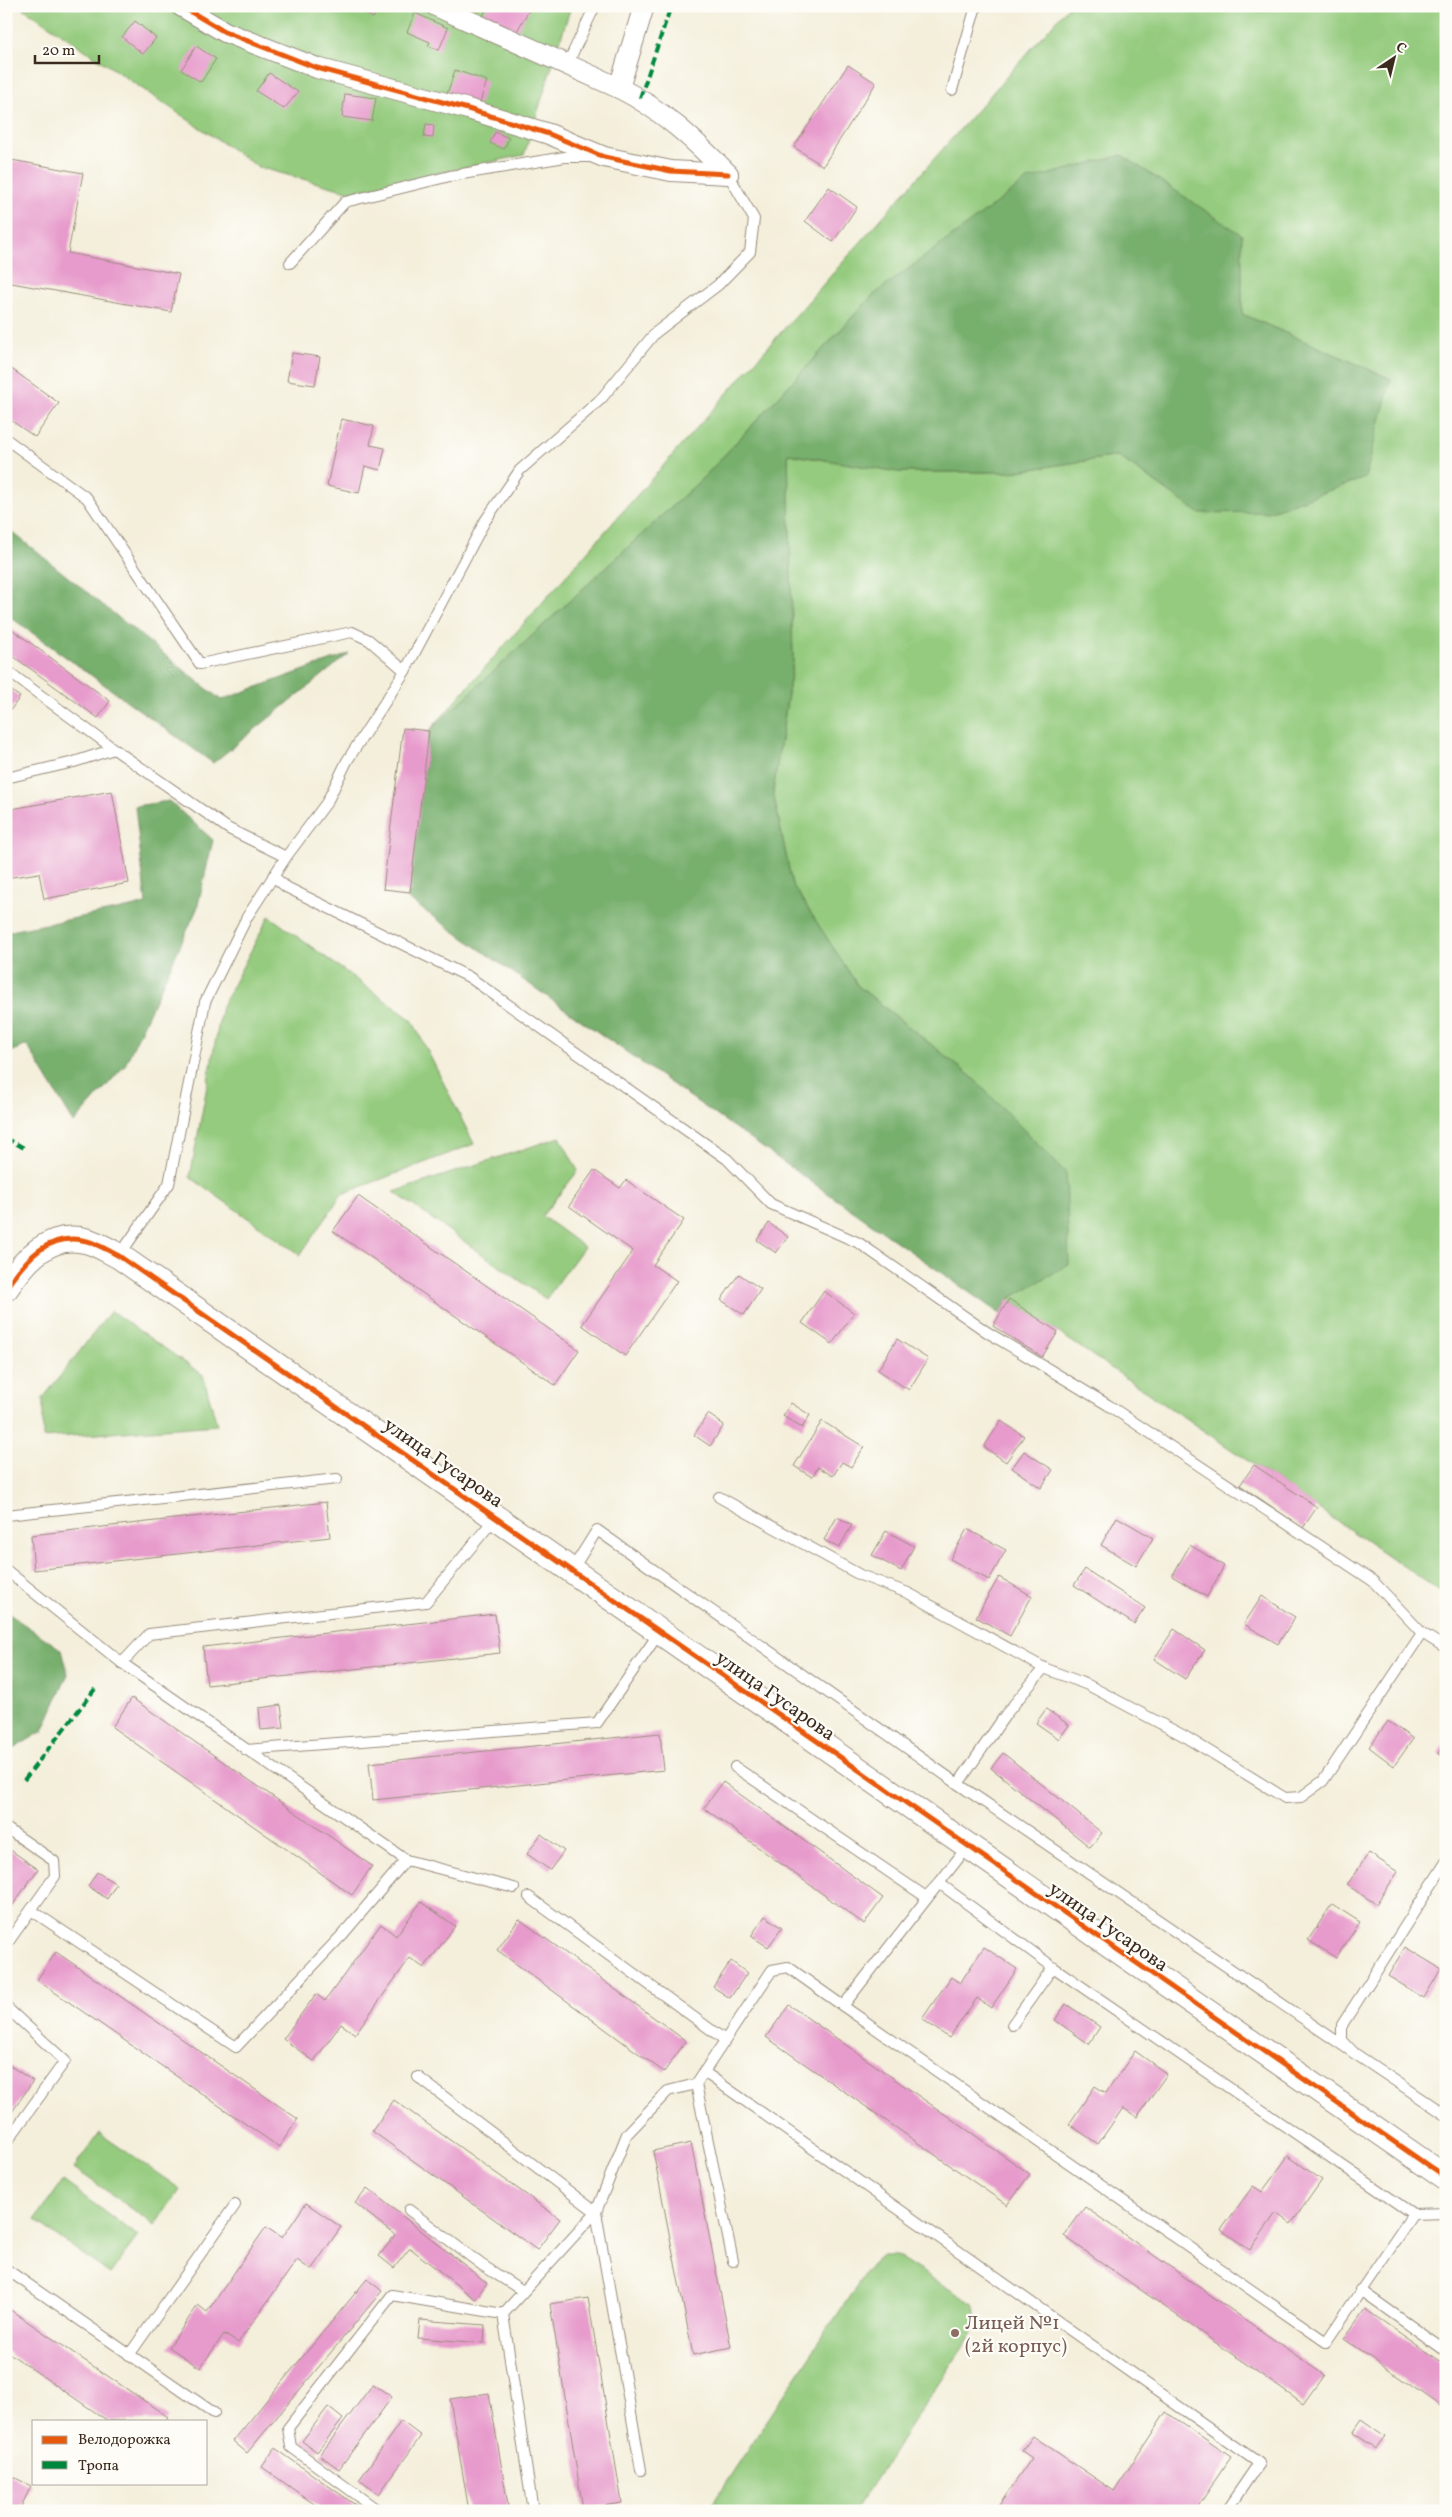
<svg xmlns="http://www.w3.org/2000/svg" width="1452" height="2517" font-family="Vollkorn,serif">
	<rect width="100%" height="100%" fill="#fdfcf7"/>
	<filter id="ink" filterUnits="userSpaceOnUse"><feTurbulence type="fractalNoise" baseFrequency=".02" numOctaves="2"/><feDisplacementMap in="SourceGraphic" scale="10" xChannelSelector="R" yChannelSelector="G"/><feConvolveMatrix kernelMatrix="1 2 1 2 8 2 1 2 1" color-interpolation-filters="sRGB"/></filter>
	<filter id="wash" filterUnits="userSpaceOnUse"><feTurbulence type="fractalNoise" baseFrequency=".0096" numOctaves="4" result="noise"/><feDisplacementMap in="SourceGraphic" scale="20" xChannelSelector="R" yChannelSelector="G"/><feGaussianBlur stdDeviation="1.12" result="paint"/><feColorMatrix in="noise" values="0 0 0 0 0 0 0 0 0 0 0 0 0 0 0 0 0 1.4 0 .05"/><feComposite in="paint" operator="in"/></filter>
	<g filter="url(#wash)">
		<rect width="100%" height="100%" fill="#f4efdb"/>
		<g fill="#94cb7e" stroke="#687a4e">
			<polygon points="20,6 571,6 524,155 351,192 258,167"/>
			<polygon points="1069,6 1446,6 1446,1595 1009,1299 1069,1263 973,1078 858,986 792,884 773,792 793,661 788,454 899,472 1011,472 1118,456 1199,513 1391,379 1242,314 872,296 706,475 429,731"/>
			<polygon points="269,916 412,1020 474,1144 342,1194 300,1255 190,1177 222,1006"/>
			<polygon points="560,1137 578,1171 542,1216 584,1247 546,1299 394,1192"/>
			<polygon points="111,1311 203,1375 217,1425 43,1438 43,1398"/>
			<polygon points="99,2133 180,2189 155,2225 74,2168"/>
			<polygon points="63,2181 138,2236 110,2274 35,2220"/>
			<polygon points="883,2256 897,2256 973,2304 978,2321 972,2334 854,2511 707,2511 871,2264"/>
		</g>
		<g fill="#77af6d" stroke="#596c46">
			<polygon points="1122,155 1242,235 1242,314 1391,379 1365,478 1268,512 1199,513 1118,456 1011,472 899,472 788,454 793,661 773,792 792,884 858,986 973,1078 1066,1173 1069,1264 1009,1299 1000,1314 408,899 429,731 706,475 872,296 1027,180"/>
			<polygon points="6,527 221,700 349,654 213,763 6,614"/>
			<polygon points="169,801 213,840 197,909 125,1065 74,1123 27,1045 6,1054 6,932 146,904 135,806"/>
			<polygon points="6,1612 62,1650 68,1674 43,1731 6,1753"/>
		</g>
		<g id="blocks">
			<g fill="#e79bcc">
				<polygon points="351,6 380,6 373,18"/>
				<polygon points="488,6 529,6 531,7 514,36 482,18"/>
				<polygon points="415,13 448,28 439,50 428,46 430,42 407,32"/>
				<polygon points="135,21 156,38 143,54 122,37"/>
				<polygon points="196,46 216,59 201,82 181,70"/>
				<polygon points="848,65 876,83 823,166 794,147"/>
				<polygon points="455,70 487,81 479,105 447,94"/>
				<polygon points="269,73 298,92 284,109 256,91"/>
				<polygon points="345,94 376,98 372,121 342,117"/>
				<polygon points="426,124 434,125 433,138 424,137"/>
				<polygon points="495,132 509,138 504,149 490,143"/>
				<polygon points="6,159 83,173 68,253 179,274 171,312 6,282"/>
				<polygon points="829,187 857,207 833,242 805,221"/>
				<polygon points="292,353 320,357 315,385 287,381"/>
				<polygon points="6,365 59,403 35,437 6,417"/>
				<polygon points="341,419 374,426 370,445 385,448 380,470 365,466 359,493 327,486"/>
				<polygon points="6,625 110,701 98,718 6,651"/>
				<polygon points="6,687 20,697 9,712 6,710"/>
				<polygon points="403,728 429,731 410,892 383,889"/>
				<polygon points="112,791 129,883 44,899 39,873 6,878 6,810"/>
				<polygon points="594,1170 620,1188 626,1180 684,1220 653,1265 677,1281 625,1356 582,1325 633,1251 569,1206"/>
				<polygon points="358,1196 579,1350 555,1385 333,1231"/>
				<polygon points="769,1223 788,1237 776,1253 757,1240"/>
				<polygon points="739,1274 761,1289 744,1315 721,1300"/>
				<polygon points="824,1291 854,1313 832,1344 802,1323"/>
				<polygon points="1009,1299 1058,1332 1042,1357 993,1326"/>
				<polygon points="897,1339 928,1359 909,1390 878,1370"/>
				<polygon points="791,1403 810,1415 802,1428 783,1416"/>
				<polygon points="708,1414 724,1425 710,1446 694,1435"/>
				<polygon points="822,1421 864,1447 851,1467 842,1462 833,1476 818,1467 812,1477 794,1466"/>
				<polygon points="1001,1421 1024,1436 1006,1462 984,1447"/>
				<polygon points="1024,1451 1053,1470 1041,1488 1012,1468"/>
				<polygon points="1254,1465 1317,1507 1303,1528 1240,1485"/>
				<polygon points="326,1502 330,1537 34,1570 31,1535"/>
				<polygon points="837,1517 852,1525 839,1548 824,1540"/>
				<polygon points="1117,1517 1153,1538 1136,1566 1101,1545"/>
				<polygon points="967,1529 1006,1550 989,1580 950,1559"/>
				<polygon points="886,1531 914,1546 901,1571 872,1555"/>
				<polygon points="1190,1545 1224,1566 1207,1597 1172,1576"/>
				<polygon points="1085,1569 1145,1608 1134,1624 1074,1585"/>
				<polygon points="999,1577 1032,1596 1010,1636 976,1617"/>
				<polygon points="1262,1596 1295,1617 1278,1644 1244,1624"/>
				<polygon points="495,1614 500,1653 207,1685 203,1647"/>
				<polygon points="1174,1629 1205,1650 1185,1679 1154,1659"/>
				<polygon points="132,1698 372,1866 352,1895 112,1727"/>
				<polygon points="281,1705 284,1728 261,1730 259,1708"/>
				<polygon points="1046,1709 1069,1725 1059,1739 1036,1723"/>
				<polygon points="1388,1721 1413,1739 1394,1766 1369,1747"/>
				<polygon points="660,1733 664,1770 373,1800 369,1763"/>
				<polygon points="1446,1741 1446,1758 1438,1753"/>
				<polygon points="1003,1753 1102,1833 1090,1847 991,1768"/>
				<polygon points="723,1782 883,1898 864,1924 704,1808"/>
				<polygon points="541,1834 564,1851 550,1870 527,1854"/>
				<polygon points="6,1847 38,1869 6,1915"/>
				<polygon points="1369,1853 1398,1872 1376,1904 1347,1885"/>
				<polygon points="97,1872 116,1884 107,1899 88,1886"/>
				<polygon points="421,1902 455,1926 424,1968 410,1958 355,2034 341,2024 314,2061 283,2039 316,1994 325,2001 381,1924 396,1936"/>
				<polygon points="1332,1904 1360,1922 1336,1958 1308,1940"/>
				<polygon points="765,1916 782,1928 768,1947 751,1936"/>
				<polygon points="519,1919 686,2041 664,2072 497,1950"/>
				<polygon points="984,1947 1017,1969 991,2008 977,1998 949,2038 922,2019 951,1977 960,1983"/>
				<polygon points="1405,1947 1441,1969 1424,1998 1388,1976"/>
				<polygon points="56,1952 298,2119 279,2147 37,1980"/>
				<polygon points="731,1961 747,1973 730,1998 713,1987"/>
				<polygon points="1066,2004 1100,2027 1089,2044 1055,2020"/>
				<polygon points="789,2005 1030,2174 1007,2205 766,2037"/>
				<polygon points="1135,2051 1167,2074 1137,2117 1123,2108 1098,2144 1069,2124 1095,2086 1106,2093"/>
				<polygon points="6,2063 33,2081 6,2121"/>
				<polygon points="394,2100 560,2219 537,2250 372,2131"/>
				<polygon points="691,2143 731,2347 693,2355 653,2151"/>
				<polygon points="1288,2156 1322,2180 1291,2224 1276,2213 1250,2250 1221,2230 1253,2186 1262,2192"/>
				<polygon points="367,2188 487,2283 475,2299 410,2248 394,2268 379,2256 395,2235 355,2203"/>
				<polygon points="306,2203 341,2227 311,2270 297,2260 238,2343 224,2334 200,2368 169,2347 198,2305 207,2312 266,2227 282,2238"/>
				<polygon points="1085,2207 1324,2375 1303,2404 1064,2236"/>
				<polygon points="367,2279 382,2291 247,2453 233,2441"/>
				<polygon points="588,2298 622,2503 583,2509 550,2304"/>
				<polygon points="6,2307 168,2417 165,2421 108,2421 6,2351"/>
				<polygon points="1365,2309 1446,2365 1446,2410 1344,2339"/>
				<polygon points="420,2320 485,2325 484,2343 418,2338"/>
				<polygon points="373,2384 392,2397 339,2469 320,2455"/>
				<polygon points="489,2393 509,2511 469,2511 450,2399"/>
				<polygon points="328,2407 343,2419 317,2452 302,2441"/>
				<polygon points="1166,2412 1231,2457 1195,2511 995,2511 1032,2458 1022,2451 1033,2436 1114,2491"/>
				<polygon points="1362,2420 1385,2436 1376,2448 1353,2433"/>
				<polygon points="401,2421 421,2436 379,2494 359,2480"/>
				<polygon points="275,2448 364,2511 324,2511 262,2467"/>
				<polygon points="6,2473 31,2486 19,2511 6,2511"/>
			</g>
		</g>
	</g>
	<g filter="url(#ink)">
		<use href="#blocks" fill-opacity="0" stroke="#988c7c" stroke-width="1"/>
		<g fill="none" stroke-linecap="round" stroke-linejoin="round">
			<defs>
				<g id="service">
					<polyline points="567,65 595,6"/>
					<polyline points="952,90 976,6"/>
					<polyline points="290,263 345,202 450,176 565,157 590,157"/>
					<polyline points="6,439 87,498 200,664 352,632 369,640 405,671"/>
					<polyline points="6,670 114,749 74,762 6,778"/>
					<polyline points="114,749 229,829 286,857"/>
					<polyline points="273,876 286,887 469,977 727,1159 771,1204 859,1243 987,1332 1108,1405 1373,1581 1422,1633 1446,1648"/>
					<polyline points="119,1256 169,1184 205,1002 247,917 286,857 327,802 347,761 405,671 485,521 520,470 601,399 655,333 718,285 750,252 754,219 728,174"/>
					<polyline points="719,1497 860,1575 908,1593 1044,1668 1088,1685 1186,1737 1285,1798 1301,1797 1323,1781 1422,1633"/>
					<polyline points="6,1515 337,1479"/>
					<polyline points="6,1570 122,1663 406,1860 343,1934 236,2047 31,1910"/>
					<polyline points="572,1570 597,1530 958,1784 1354,2053"/>
					<polyline points="122,1663 149,1634 426,1602 495,1518"/>
					<polyline points="246,1750 597,1723 659,1633"/>
					<polyline points="735,1767 926,1897 939,1883 1053,1967 1413,2214"/>
					<polyline points="958,1784 1006,1714 1044,1668"/>
					<polyline points="6,1828 54,1861 55,1876 6,1945"/>
					<polyline points="406,1860 514,1888"/>
					<polyline points="1446,1862 1342,2025 1342,2040 1354,2053 1446,2115"/>
					<polyline points="529,1897 725,2040"/>
					<polyline points="843,2006 1326,2342 1413,2214 1446,2213"/>
					<polyline points="6,2007 65,2061 6,2143"/>
					<polyline points="1012,2025 1053,1967"/>
					<polyline points="704,2072 1259,2463 1226,2511"/>
					<polyline points="418,2077 596,2212 641,2470"/>
					<polyline points="696,2084 733,2261"/>
					<polyline points="409,2210 482,2265 523,2291"/>
					<polyline points="6,2269 214,2413"/>
					<polyline points="1360,2290 1446,2351"/>
					<polyline points="129,2355 235,2205"/>
					<polyline points="379,2511 291,2447 288,2428 392,2295 503,2314"/>
					<polyline points="533,2511 503,2314 596,2212 627,2134 668,2091 696,2084 772,1970 788,1967 843,2006 968,1846"/>
				</g>
				<g id="minor">
					<polyline points="181,6 225,32 317,68 468,109 549,134 604,157 671,171 728,174"/>
					<polyline points="436,6 619,88"/>
					<path d="M 644,6 L 619,88 C 663,110 694,140 728,174"/>
				</g>
				<path id="tertiary" d="M 6,1288 C 25,1260 49,1231 87,1241 C 98,1244 109,1251 119,1256 L 1446,2178"/>
			</defs>
			<use href="#service" stroke="#988c7c" stroke-width="12"/>
			<use href="#minor" stroke="#988c7c" stroke-width="22"/>
			<use href="#tertiary" stroke="#988c7c" stroke-width="27"/>
			<use href="#service" stroke="#fff" stroke-width="10"/>
			<use href="#minor" stroke="#fff" stroke-width="20"/>
			<use href="#tertiary" stroke="#fff" stroke-width="25"/>
			<g stroke="#00873e" stroke-width="4" stroke-dasharray="8 4" stroke-linecap="butt">
				<polyline points="640,98 671,6"/>
				<polyline points="6,1138 24,1148"/>
				<polyline points="24,1780 95,1689"/>
			</g>
			<defs>
				<g id="cycleway">
					<polyline points="181,6 225,32 317,68 468,109 549,134 604,157 671,171 728,174"/>
					<path d="M 6,1288 C 25,1260 49,1231 87,1241 C 98,1244 109,1251 119,1256 L 1446,2178"/>
				</g>
			</defs>
			<use href="#cycleway" stroke="#fdfcf7" stroke-width="8"/>
			<use href="#cycleway" stroke="#e8590c" stroke-width="5"/>
		</g>
	</g>
	<circle fill="#8d6e63" stroke="#fdfcf7" stroke-width="2" cx="955" cy="2333" r="5"/>
	<g text-anchor="middle" stroke-width="4.5" stroke-linejoin="round" paint-order="stroke">
		<g font-size="20" fill="#3b2a1e" stroke="#fdfcf7">
			<text transform="translate(444 1462) rotate(35)" y="7">улица Гусарова</text>
			<text transform="translate(776 1695) rotate(35)" y="7">улица Гусарова</text>
			<text transform="translate(1109 1926) rotate(35)" y="7">улица Гусарова</text>
		</g>
		<g font-size="20" fill="#785e54" stroke="#fdfcf7" text-anchor="start">
			<text x="965" y="2329">Лицей №1<tspan x="965" dy="23">(2й корпус)</tspan></text>
		</g>
	</g>
	<rect width="1452" height="2517" fill="none" stroke="#fdfcf7" stroke-width="25"/>
	<rect x="32" y="2420" width="175" height="65" fill="#fdfcf7" stroke="#afa8a0"/>
	<rect x="42" y="2436" width="25" height="8" fill="#e8590c" stroke="#afa8a0"/>
	<text x="78" y="2444" font-size="15" fill="#3b2a1e">Велодорожка</text>
	<rect x="42" y="2461" width="25" height="8" fill="#00873e" stroke="#afa8a0"/>
	<text x="78" y="2470" font-size="15" fill="#3b2a1e">Тропа</text>
	<g transform="translate(1394 58) rotate(35)" stroke="#fdfcf7" stroke-width="4" paint-order="stroke">
	<path d="M0-4L9 19L0 12L-9 19Z" fill="#3b2a1e"/>
	<text y="-8" font-size="14" font-weight="bold" text-anchor="middle" fill="#3b2a1e">С</text>
	</g>
	<path d="M35 55v8h64v-8" fill="none" stroke="#3b2a1e" stroke-width="2.5"/>
	<text x="42" y="55" font-size="15" fill="#3b2a1e" stroke="#fdfcf7" stroke-width="4" paint-order="stroke">20 m</text>
</svg>
